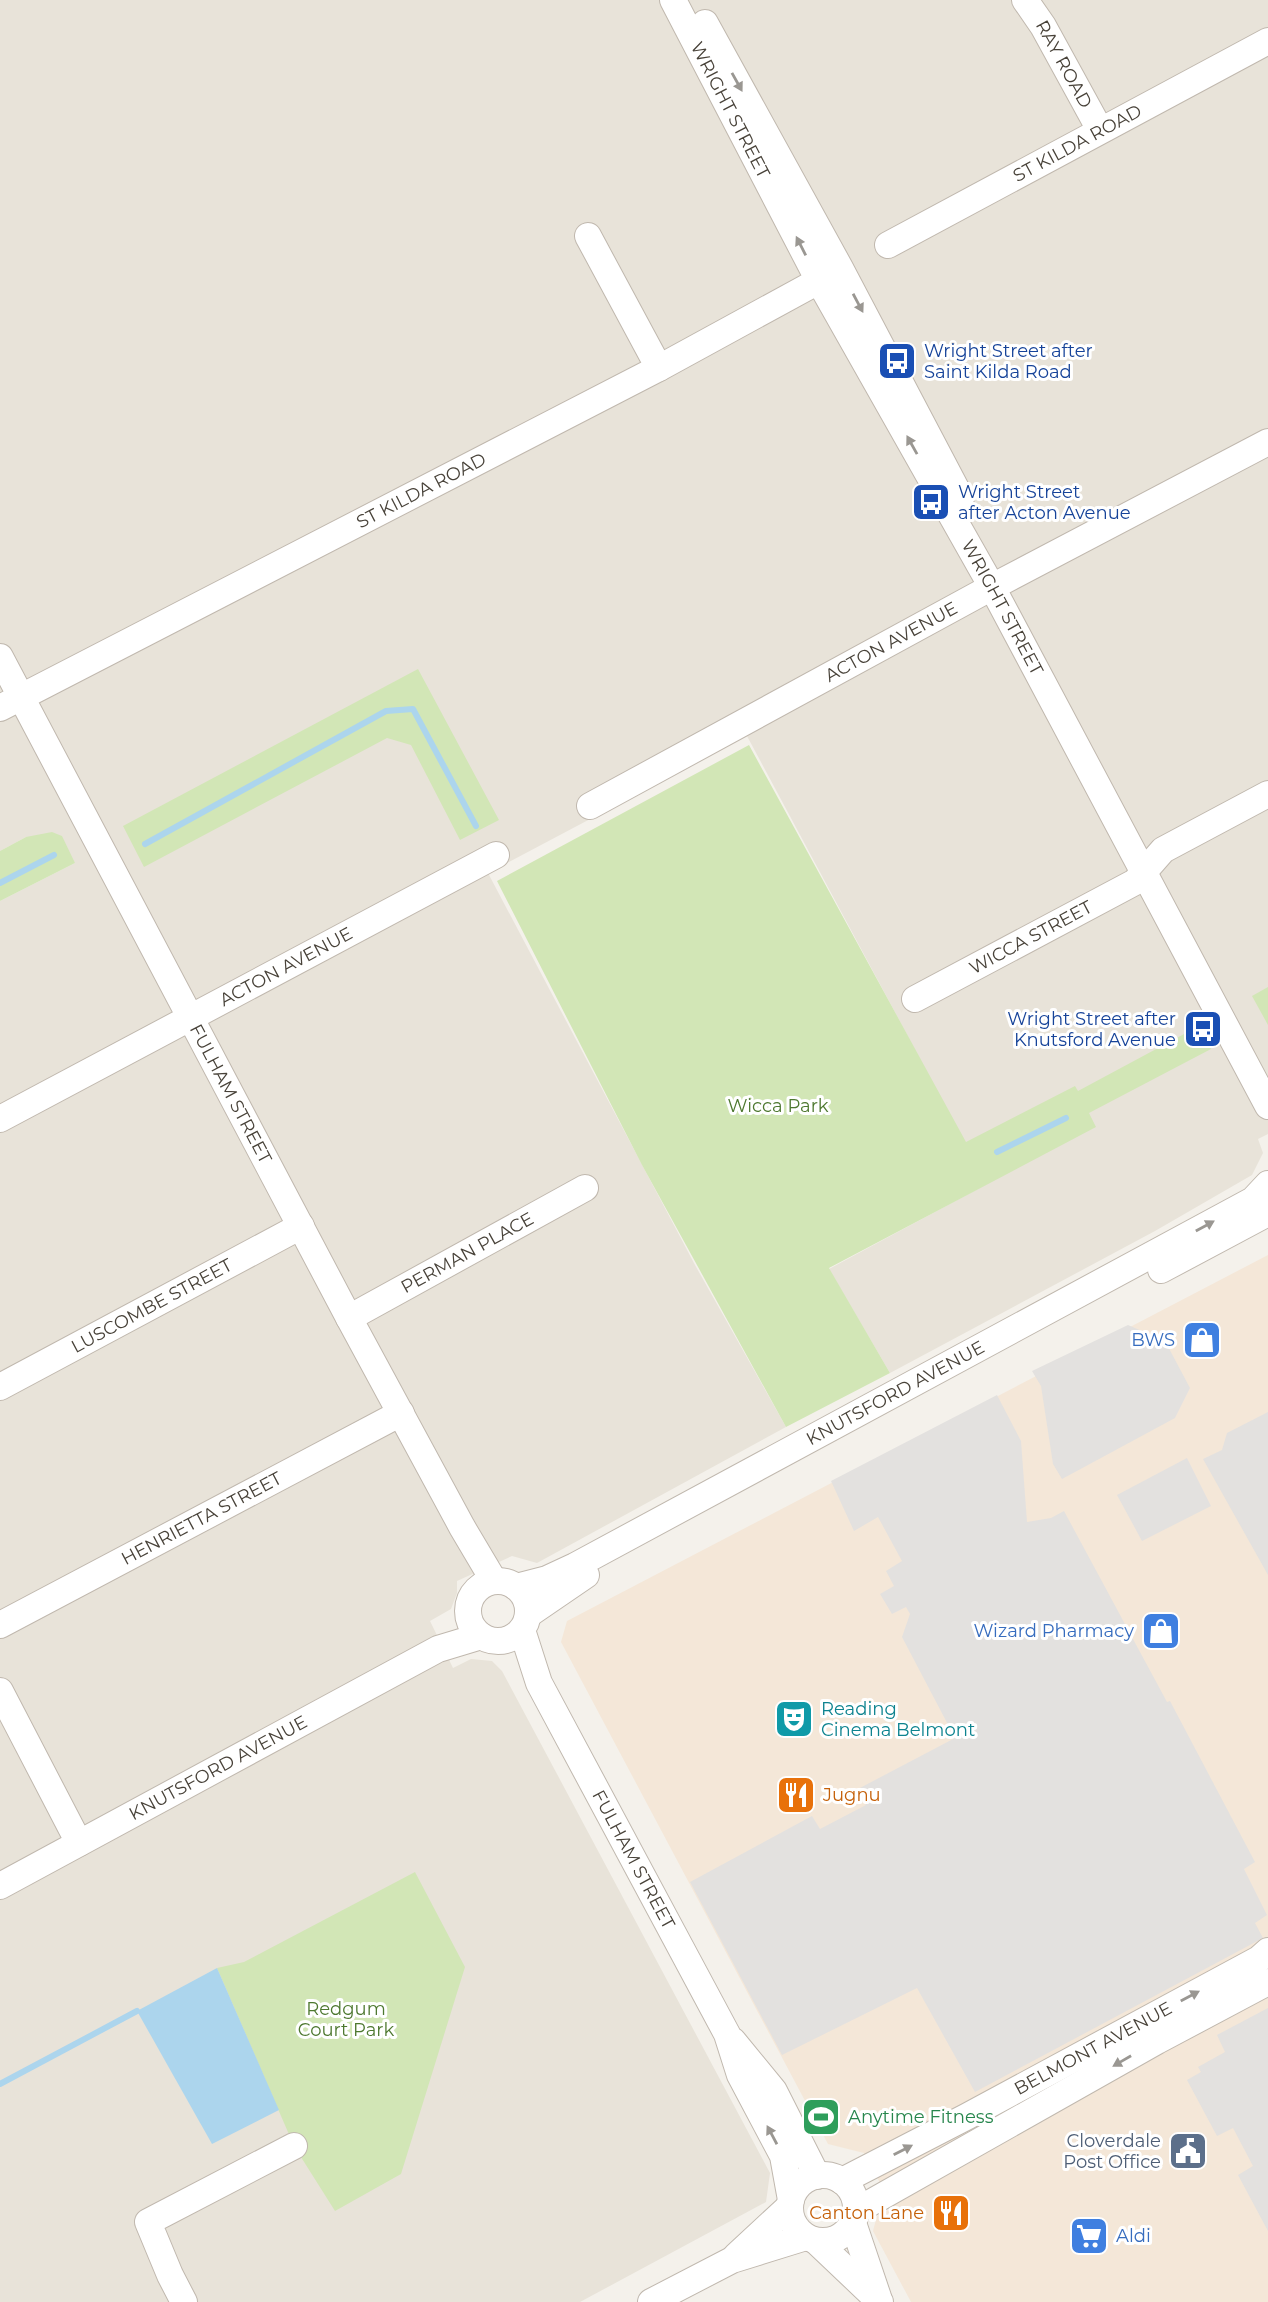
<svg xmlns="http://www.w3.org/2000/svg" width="1268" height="2302" font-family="Montserrat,sans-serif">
	<rect width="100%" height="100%" fill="#f4f1eb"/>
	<polygon fill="#e8e3d9" points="0,0 1268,0 1268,1134 1258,1139 1263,1153 1252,1175 1155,1231 890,1373 829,1269 987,1184 747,736 488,873 695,1265 786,1427 537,1563 512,1556 457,1581 457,1593 451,1609 430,1621 453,1668 471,1659 492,1661 502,1671 770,2173 766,2202 580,2302 0,2302 0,901 75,863 26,837 0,851"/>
	<polygon fill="#f4e7d8" points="1268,1255 1268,2302 911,2302 873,2231 877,2216 893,2207 864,2153 828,2144 561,1642 567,1621"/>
	<g fill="#d2e6b6">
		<polygon points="418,669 499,820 460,840 411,745 387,738 144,867 123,826"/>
		<polygon points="749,745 966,1142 1075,1086 1078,1091 1199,1026 1211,1049 1089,1113 1096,1127 829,1268 890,1373 786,1427 642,1165 497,881"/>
		<polygon points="52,832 62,836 75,863 0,901 0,851 26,837"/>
		<polygon points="1268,987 1268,1025 1252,996"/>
		<polygon points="415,1872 465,1967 401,2174 335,2211 294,2146 217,1968 244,1962"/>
	</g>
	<g fill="#e3e1df">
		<polygon points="1128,1325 1165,1341 1190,1388 1175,1418 1062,1479 1053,1464 1041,1386 1032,1371"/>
		<polygon points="997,1395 1021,1441 1027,1522 1051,1518 1064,1511 1167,1702 1170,1701 1255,1862 1244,1869 1267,1915 1255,1923 1263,1938 975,2092 917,1988 782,2055 690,1882 812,1816 820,1829 866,1805 858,1789 955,1738 902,1637 910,1614 906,1607 892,1614 880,1594 894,1586 886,1571 902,1561 878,1517 854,1531 831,1481"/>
		<polygon points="1268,1412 1268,1575 1203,1459 1222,1450 1227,1433"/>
		<polygon points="1187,1458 1211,1506 1142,1541 1117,1495"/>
		<polygon points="1268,2008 1268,2231 1238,2175 1253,2166 1233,2128 1217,2136 1187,2080 1201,2072 1198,2067 1225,2052 1217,2035"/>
	</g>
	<polygon fill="#acd5ed" points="217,1968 279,2110 212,2144 137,2011"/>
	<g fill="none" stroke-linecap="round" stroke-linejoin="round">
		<g stroke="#acd5ed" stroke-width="6">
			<polyline points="145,844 386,711 413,709 476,826"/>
			<polyline points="0,883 54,855"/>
			<polyline points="997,1152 1066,1118"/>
			<polyline points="0,2084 137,2011"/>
		</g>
		<defs>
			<g id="minor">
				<path id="s1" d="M 673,0 L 819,281 L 992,587 L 1268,1106"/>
				<path id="s2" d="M 1025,0 L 1043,26 L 1100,130"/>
				<polyline points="705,23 840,268 961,498"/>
				<polyline points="588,236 659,368"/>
				<path id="s3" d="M 888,245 L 1268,41"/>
				<path id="s4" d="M 0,657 L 349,1318 L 462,1527 L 494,1581"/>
				<path id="s5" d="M 0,708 L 659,368 L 833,273"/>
				<path id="s6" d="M 590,806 L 992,587 L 1268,442"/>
				<path id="s7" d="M 915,999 L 1135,882 L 1163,850 L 1268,794"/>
				<path id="s8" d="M 0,1119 L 496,855"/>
				<polyline points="1161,1270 1268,1213"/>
				<path id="s9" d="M 349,1318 L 585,1188"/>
				<path id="s10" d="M 0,1387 L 301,1226"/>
				<circle cx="498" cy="1611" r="30"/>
				<path id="s11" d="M 516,1587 L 547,1579 L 575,1566 L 1253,1200 L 1268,1184"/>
				<polyline points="529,1614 586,1575"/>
				<path id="s12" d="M 0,1625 L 401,1413"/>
				<path id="s13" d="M 522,1630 L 539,1683 L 727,2034 L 740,2075 L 783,2156 L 791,2200"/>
				<polyline points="0,1691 79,1843"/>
				<path id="s14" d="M 0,1886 L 438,1649 L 481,1636"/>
				<polyline points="733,2041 774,2091 817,2176"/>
				<circle cx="823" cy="2208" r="33"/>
				<path id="s15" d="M 842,2181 L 966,2117 L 1259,1959 L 1268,1951"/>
				<polyline points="856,2211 1157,2041 1268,1982"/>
				<polyline points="853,2223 878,2297"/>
				<polyline points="816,2241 880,2302"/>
				<polyline points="736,2256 790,2206"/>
				<polyline points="184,2302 170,2275 148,2222 294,2146"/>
				<polyline points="651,2302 732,2260 806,2237"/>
			</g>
		</defs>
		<use href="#minor" stroke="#c0b8ae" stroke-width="28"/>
		<use href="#minor" stroke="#fff" stroke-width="26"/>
	</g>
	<defs><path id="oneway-solid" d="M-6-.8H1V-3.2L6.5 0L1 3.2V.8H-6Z" transform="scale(1.75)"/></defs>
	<g fill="#9a9792">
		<use href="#oneway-solid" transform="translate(737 82) rotate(61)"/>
		<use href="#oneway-solid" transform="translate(801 246) rotate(-117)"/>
		<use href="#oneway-solid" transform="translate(858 303) rotate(62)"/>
		<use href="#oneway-solid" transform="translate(912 445) rotate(-119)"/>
		<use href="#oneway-solid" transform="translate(1205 1226) rotate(-29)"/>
		<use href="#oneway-solid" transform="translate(1190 1996) rotate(-28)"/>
		<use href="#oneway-solid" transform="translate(1122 2061) rotate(150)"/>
		<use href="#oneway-solid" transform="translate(772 2135) rotate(-118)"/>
		<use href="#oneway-solid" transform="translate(903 2150) rotate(-27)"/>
	</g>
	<defs>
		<symbol id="bus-square" viewBox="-11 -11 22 22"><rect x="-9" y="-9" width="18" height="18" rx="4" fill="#1a4fb4" stroke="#fff"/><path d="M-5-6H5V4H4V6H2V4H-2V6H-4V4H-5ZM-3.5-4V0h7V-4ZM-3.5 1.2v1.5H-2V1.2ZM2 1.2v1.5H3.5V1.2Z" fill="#fff"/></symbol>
		<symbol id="shop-square" viewBox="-11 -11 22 22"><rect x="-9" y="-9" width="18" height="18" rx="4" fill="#3f7fe0" stroke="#fff"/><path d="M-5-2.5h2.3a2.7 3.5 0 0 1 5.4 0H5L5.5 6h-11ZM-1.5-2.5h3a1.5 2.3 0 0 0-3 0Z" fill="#fff"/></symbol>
		<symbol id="theatre-square" viewBox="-11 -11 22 22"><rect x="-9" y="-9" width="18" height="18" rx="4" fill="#0f9aa8" stroke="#fff"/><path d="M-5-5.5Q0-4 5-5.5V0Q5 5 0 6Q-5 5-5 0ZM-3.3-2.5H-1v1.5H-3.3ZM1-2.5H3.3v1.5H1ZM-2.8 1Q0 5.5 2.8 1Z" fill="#fff"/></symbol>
		<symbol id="restaurant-square" viewBox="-11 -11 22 22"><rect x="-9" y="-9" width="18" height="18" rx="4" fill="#e8710a" stroke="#fff"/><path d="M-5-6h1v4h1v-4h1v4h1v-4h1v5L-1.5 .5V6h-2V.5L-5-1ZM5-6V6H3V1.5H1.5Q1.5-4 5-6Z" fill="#fff"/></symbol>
		<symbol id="stadium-square" viewBox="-11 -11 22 22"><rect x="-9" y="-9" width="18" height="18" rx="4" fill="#2e9e5b" stroke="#fff"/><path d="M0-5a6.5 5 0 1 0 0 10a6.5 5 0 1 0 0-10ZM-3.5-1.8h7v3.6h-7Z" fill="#fff"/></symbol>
		<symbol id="civic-square" viewBox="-11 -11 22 22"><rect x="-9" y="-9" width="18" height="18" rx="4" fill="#5c6f8a" stroke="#fff"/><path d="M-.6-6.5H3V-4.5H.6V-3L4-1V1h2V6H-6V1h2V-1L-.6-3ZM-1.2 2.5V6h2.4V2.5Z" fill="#fff"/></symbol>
		<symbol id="supermarket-square" viewBox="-11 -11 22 22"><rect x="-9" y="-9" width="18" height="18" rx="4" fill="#3f7fe0" stroke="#fff"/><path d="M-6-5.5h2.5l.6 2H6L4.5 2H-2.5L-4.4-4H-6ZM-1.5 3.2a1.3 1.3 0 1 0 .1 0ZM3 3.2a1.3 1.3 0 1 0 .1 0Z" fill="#fff"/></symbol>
	</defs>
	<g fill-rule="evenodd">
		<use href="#bus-square" x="875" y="339" width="44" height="44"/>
		<use href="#bus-square" x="909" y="480" width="44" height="44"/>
		<use href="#bus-square" x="1181" y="1007" width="44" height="44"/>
		<use href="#shop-square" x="1180" y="1318" width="44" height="44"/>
		<use href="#shop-square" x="1139" y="1609" width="44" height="44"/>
		<use href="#theatre-square" x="772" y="1697" width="44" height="44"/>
		<use href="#restaurant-square" x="774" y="1773" width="44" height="44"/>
		<use href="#stadium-square" x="799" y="2095" width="44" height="44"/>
		<use href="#civic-square" x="1166" y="2129" width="44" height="44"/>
		<use href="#restaurant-square" x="929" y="2191" width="44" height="44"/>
		<use href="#supermarket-square" x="1067" y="2214" width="44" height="44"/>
	</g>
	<g text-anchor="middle" stroke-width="6" stroke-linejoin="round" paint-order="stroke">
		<g font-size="18" fill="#484239" stroke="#fff">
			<text dy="6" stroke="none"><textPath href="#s2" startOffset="75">RAY ROAD</textPath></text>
			<text dy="6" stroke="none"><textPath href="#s1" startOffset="124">WRIGHT STREET</textPath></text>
			<text dy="6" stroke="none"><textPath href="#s3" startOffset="215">ST KILDA ROAD</textPath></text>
			<text dy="6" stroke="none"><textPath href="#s5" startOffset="474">ST KILDA ROAD</textPath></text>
			<text dy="6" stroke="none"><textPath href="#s1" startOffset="691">WRIGHT STREET</textPath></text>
			<text dy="6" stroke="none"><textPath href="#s6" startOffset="343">ACTON AVENUE</textPath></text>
			<text dy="6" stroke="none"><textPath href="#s7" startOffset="131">WICCA STREET</textPath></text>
			<text dy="6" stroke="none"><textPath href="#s8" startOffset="324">ACTON AVENUE</textPath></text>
			<text dy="6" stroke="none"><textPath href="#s4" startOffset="494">FULHAM STREET</textPath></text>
			<text dy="6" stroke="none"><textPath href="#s9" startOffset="135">PERMAN PLACE</textPath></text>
			<text dy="6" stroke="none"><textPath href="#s10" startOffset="172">LUSCOMBE STREET</textPath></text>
			<text dy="6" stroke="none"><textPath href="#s11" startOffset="427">KNUTSFORD AVENUE</textPath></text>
			<text dy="6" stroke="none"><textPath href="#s12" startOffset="228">HENRIETTA STREET</textPath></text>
			<text dy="6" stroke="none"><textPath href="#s14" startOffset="248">KNUTSFORD AVENUE</textPath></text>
			<text dy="6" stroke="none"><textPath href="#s13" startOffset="256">FULHAM STREET</textPath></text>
			<text dy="6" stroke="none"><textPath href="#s15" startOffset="284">BELMONT AVENUE</textPath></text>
		</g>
		<g font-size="18" fill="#164399" stroke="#fff" text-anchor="start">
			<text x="924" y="357">Wright Street after<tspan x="924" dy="21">Saint Kilda Road</tspan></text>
			<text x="958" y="498">Wright Street<tspan x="958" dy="21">after Acton Avenue</tspan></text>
			<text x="1176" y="1025" text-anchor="end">Wright Street after<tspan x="1176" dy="21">Knutsford Avenue</tspan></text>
		</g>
		<g font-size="18" fill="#4d782f" stroke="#fff">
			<text x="778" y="1112">Wicca Park</text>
			<text x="346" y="2015">Redgum<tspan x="346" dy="21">Court Park</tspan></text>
		</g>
		<g font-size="18" fill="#366cbe" stroke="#fff" text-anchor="end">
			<text x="1175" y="1346">BWS</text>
			<text x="1134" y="1637">Wizard Pharmacy</text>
			<text x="1116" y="2242" text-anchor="start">Aldi</text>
		</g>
		<g font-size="18" fill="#0d838f" stroke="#fff" text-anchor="start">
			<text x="821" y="1715">Reading<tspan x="821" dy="21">Cinema Belmont</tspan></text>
		</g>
		<g font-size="18" fill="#c56008" stroke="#fff" text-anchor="start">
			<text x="823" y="1801">Jugnu</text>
			<text x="924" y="2219" text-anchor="end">Canton Lane</text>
		</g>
		<g font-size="18" fill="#27864d" stroke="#fff" text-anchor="start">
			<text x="848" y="2123">Anytime Fitness</text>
		</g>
		<g font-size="18" fill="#4e5e75" stroke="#fff" text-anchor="end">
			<text x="1161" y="2147">Cloverdale<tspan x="1161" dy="21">Post Office</tspan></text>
		</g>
	</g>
</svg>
